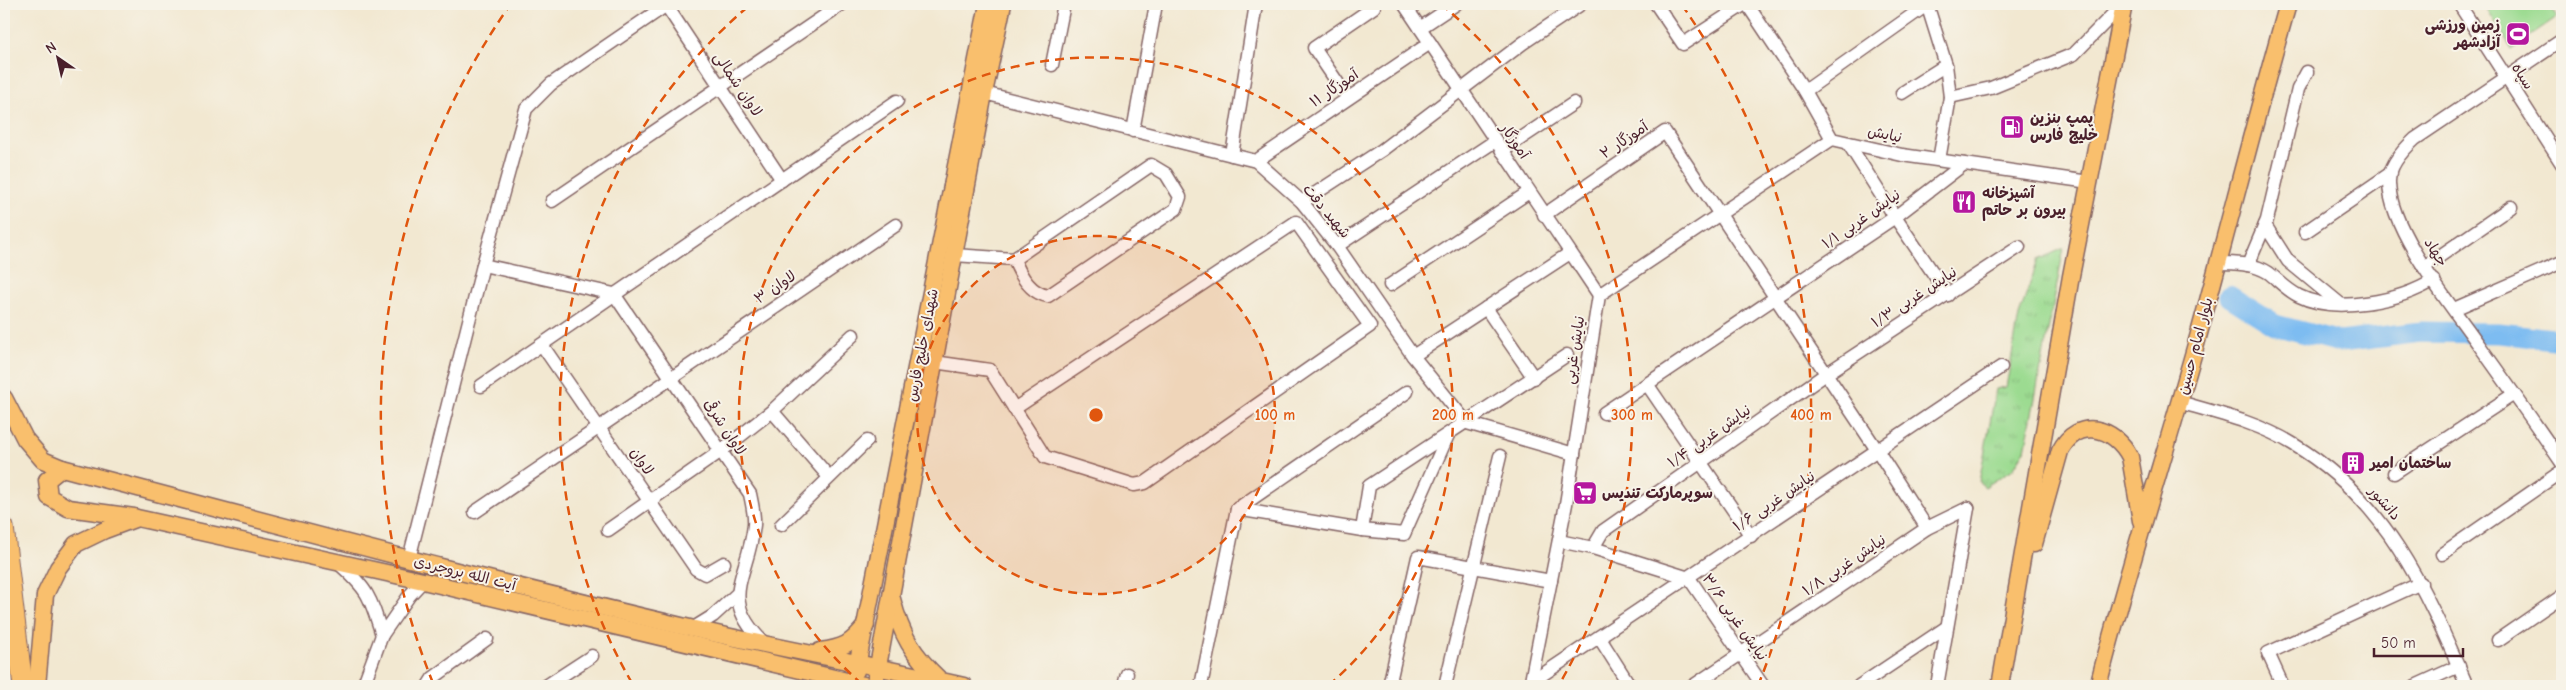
<svg xmlns="http://www.w3.org/2000/svg" width="2566" height="690" font-family="'Comic Neue','Playpen Sans Arabic',sans-serif">
	<defs>
		<pattern id="park-tufts" width="24" height="20" patternUnits="userSpaceOnUse" patternTransform="scale(1.25)"><rect width="24" height="20" fill="#9cdb91"/><path d="M3 7l-1-3M5 7V3M7 7l1-3M15 17l-1-3M17 17v-4M19 17l1-3" fill="none" stroke="#88bc7d"/></pattern>
	</defs>
	<rect width="100%" height="100%" fill="#f7f3e8"/>
	<filter id="ink" filterUnits="userSpaceOnUse"><feTurbulence type="fractalNoise" baseFrequency=".02" numOctaves="2"/><feDisplacementMap in="SourceGraphic" scale="10" xChannelSelector="R" yChannelSelector="G"/><feConvolveMatrix kernelMatrix="1 2 1 2 8 2 1 2 1" color-interpolation-filters="sRGB"/></filter>
	<filter id="wash" filterUnits="userSpaceOnUse"><feTurbulence type="fractalNoise" baseFrequency=".0096" numOctaves="4" result="noise"/><feDisplacementMap in="SourceGraphic" scale="20" xChannelSelector="R" yChannelSelector="G"/><feGaussianBlur stdDeviation="1.12" result="paint"/><feColorMatrix in="noise" values="0 0 0 0 0 0 0 0 0 0 0 0 0 0 0 0 0 1.4 0 .05"/><feComposite in="paint" operator="in"/></filter>
	<g filter="url(#wash)">
		<rect width="100%" height="100%" fill="#f2e8d1"/>
		<polygon fill="url(#park-tufts)" stroke="#737d5e" points="2064,248 2025,450 2013,469 1985,487 1979,482 1996,389 2006,387 2019,316 2038,260"/>
		<polygon fill="#9cdb91" stroke="#737d5e" points="2484,4 2548,4 2557,18 2512,49"/>
		<g fill="none" stroke-linecap="round" stroke-linejoin="round">
			<polyline stroke="#7dbcf1" stroke-width="21" points="2229,296 2275,325 2340,342 2421,332 2499,333 2562,340"/>
		</g>
	</g>
	<g filter="url(#ink)">
		<g fill="none" stroke-linecap="round" stroke-linejoin="round">
			<defs>
				<g id="minor">
					<polyline points="1404,4 1599,295"/>
					<polyline points="1656,4 1683,44 1745,4"/>
					<polyline points="1747,4 1805,91 1832,139 1902,155 2089,182"/>
					<polyline points="1927,4 1946,65 1950,97 1939,160"/>
					<polyline points="2459,4 2562,164"/>
					<polyline points="666,5 782,180"/>
					<polyline points="1420,28 1456,4"/>
					<path d="M 2562,40 L 2415,139 C 2403,150 2388,166 2389,183 C 2390,231 2451,305 2479,345 C 2507,384 2535,423 2562,463"/>
					<polyline points="1052,65 1064,4"/>
					<polyline points="1805,91 1928,4"/>
					<polyline points="984,93 1256,161 1302,202 1337,246 1413,356 1467,423 1574,454"/>
					<polyline points="1902,93 1946,65"/>
					<polyline points="1950,97 1991,88 2074,54 2123,4"/>
					<polyline points="1348,98 1314,48 1374,7"/>
					<polyline points="1133,131 1156,4"/>
					<polyline points="1848,143 1895,217 1948,295"/>
					<polyline points="1502,151 1574,103"/>
					<polyline points="1232,155 1256,4"/>
					<polyline points="1256,161 1430,43"/>
					<polyline points="552,201 842,4"/>
					<polyline points="1302,202 1382,150 1523,43 1581,4"/>
					<polyline points="1544,215 1665,132 1877,450 1927,528"/>
					<polyline points="2265,225 2288,261 2339,303"/>
					<polyline points="2305,232 2391,173"/>
					<polyline points="1337,246 1495,141"/>
					<path d="M 954,255 L 1014,259 L 1151,165 L 1166,174 L 1180,197 L 1176,209 L 1048,296 C 1030,293 1020,275 1014,259"/>
					<path d="M 2217,263 C 2234,263 2254,263 2269,273 C 2279,281 2287,290 2299,296 C 2335,314 2401,301 2434,280"/>
					<path d="M 483,265 L 614,294 L 750,494 C 752,504 755,516 754,525 C 748,579 717,597 764,643"/>
					<polyline points="2248,265 2267,220 2298,89 2307,72"/>
					<polyline points="2424,267 2511,207"/>
					<polyline points="1390,285 1529,192"/>
					<polyline points="1486,308 1534,378"/>
					<polyline points="2454,309 2562,262"/>
					<polyline points="542,345 696,569 705,574 724,563"/>
					<polyline points="1413,356 1570,253"/>
					<polyline points="934,362 990,370 1045,457 1134,485 1145,483 1370,326 1296,222 1014,409"/>
					<polyline points="1647,384 1751,536"/>
					<polyline points="481,386 897,101"/>
					<path d="M 2179,402 C 2217,413 2259,423 2293,444 C 2388,501 2425,589 2467,686"/>
					<polyline points="772,411 829,477"/>
					<polyline points="1604,413 1895,217 1964,164"/>
					<polyline points="2394,473 2514,394"/>
					<polyline points="1237,509 1362,530 1369,486 1567,355"/>
					<polyline points="475,512 896,225"/>
					<polyline points="781,525 867,441"/>
					<polyline points="608,530 721,451 772,411 853,335"/>
					<polyline points="1362,530 1404,534 1448,435"/>
					<polyline points="1559,541 1593,548 1689,578 1763,686"/>
					<polyline points="1593,548 1603,531 1826,374 2019,247"/>
					<polyline points="2442,554 2562,471"/>
					<polyline points="409,559 483,265 526,109 551,84 668,4"/>
					<path d="M 337,562 C 368,589 370,596 382,635"/>
					<polyline points="692,629 713,616 737,594"/>
					<polyline points="1599,637 1630,686"/>
					<polyline points="2498,640 2562,596"/>
					<polyline points="1530,683 2001,367"/>
					<polyline points="363,686 382,635 409,596 423,581"/>
					<polyline points="428,686 433,678 487,639"/>
					<polyline points="546,686 592,656"/>
					<polyline points="1124,686 1127,674"/>
					<polyline points="1201,686 1237,509 1407,392"/>
					<polyline points="1389,686 1418,557 1551,581"/>
					<polyline points="1445,686 1500,456"/>
					<polyline points="1530,686 1566,504 1599,295 1832,139"/>
					<polyline points="1693,686 1927,528 1968,508"/>
					<polyline points="1859,686 1947,627"/>
					<polyline points="1937,686 1968,508"/>
					<polyline points="2283,686 2268,653 2421,583"/>
					<polyline points="2415,686 2459,666"/>
				</g>
				<g id="major">
					<path d="M 4,398 L 25,439 L 43,460 L 62,468 C 271,523 480,579 690,628 C 781,649 873,665 964,686"/>
					<polyline points="62,468 47,480 49,497 68,508 134,517"/>
					<path d="M 2034,544 L 2060,451 C 2078,416 2115,427 2130,457 L 2141,521"/>
					<path d="M 892,599 C 901,635 913,655 940,680"/>
					<path d="M 820,651 C 844,648 851,644 866,625"/>
					<polyline points="856,671 988,4"/>
					<polyline points="876,677 984,93 1003,4"/>
					<polyline points="37,686 45,595 58,568 76,544 105,530 137,518 423,581 868,686"/>
					<polyline points="2000,686 2071,276 2124,4"/>
					<path d="M 2098,686 C 2127,572 2163,461 2195,348 C 2227,233 2255,118 2288,4"/>
				</g>
				<polyline id="highway" points="4,527 23,686"/>
			</defs>
			<use href="#minor" stroke="#856565" stroke-width="15"/>
			<use href="#major" stroke="#856565" stroke-width="19"/>
			<use href="#highway" stroke="#856565" stroke-width="21"/>
			<use href="#minor" stroke="#fff" stroke-width="12"/>
			<use href="#major" stroke="#f9bf6d" stroke-width="16"/>
			<use href="#highway" stroke="#f9bf6d" stroke-width="19"/>
		</g>
	</g>
	<circle cx="1096" cy="415" r="179" fill="#e0560e" fill-opacity=".12"/>
	<g fill="none" stroke="#e0560e" stroke-width="2.5" stroke-dasharray="9 6">
		<circle cx="1096" cy="415" r="179"/>
		<path d="M862 684A357 357 0 1 1 1330 684"/>
		<path d="M632 683A536 536 0 0 1 751 4M1441 4A536 536 0 0 1 1560 683"/>
		<path d="M433 683A715 715 0 0 1 510 5M1682 5A715 715 0 0 1 1759 683"/>
	</g>
	<defs>
		<symbol id="stadium-square" viewBox="-11 -11 22 22"><rect x="-9" y="-9" width="18" height="18" rx="4" fill="#b5179e" stroke="#f7f3e8"/><path d="M0-5a6.5 5 0 1 0 0 10a6.5 5 0 1 0 0-10ZM-3.5-1.8h7v3.6h-7Z" fill="#fff"/></symbol>
		<symbol id="fuel-square" viewBox="-11 -11 22 22"><rect x="-9" y="-9" width="18" height="18" rx="4" fill="#b5179e" stroke="#f7f3e8"/><path d="M-5.5-6h7V0h2V4h1.3V-2.5L3-4.5l.8-.8L6-3V5H2.5V1h-1V6h-7ZM-4.2-4.7v3.2H.2V-4.7Z" fill="#fff"/></symbol>
		<symbol id="restaurant-square" viewBox="-11 -11 22 22"><rect x="-9" y="-9" width="18" height="18" rx="4" fill="#b5179e" stroke="#f7f3e8"/><path d="M-5-6h1v4h1v-4h1v4h1v-4h1v5L-1.5 .5V6h-2V.5L-5-1ZM5-6V6H3V1.5H1.5Q1.5-4 5-6Z" fill="#fff"/></symbol>
		<symbol id="building-square" viewBox="-11 -11 22 22"><rect x="-9" y="-9" width="18" height="18" rx="4" fill="#b5179e" stroke="#f7f3e8"/><path d="M-4-6H4V6H1V3H-1V6H-4ZM-2.5-4.3h1.7v1.8h-1.7ZM.8-4.3h1.7v1.8H.8ZM-2.5-1h1.7V.8h-1.7ZM.8-1h1.7V.8H.8Z" fill="#fff"/></symbol>
		<symbol id="supermarket-square" viewBox="-11 -11 22 22"><rect x="-9" y="-9" width="18" height="18" rx="4" fill="#b5179e" stroke="#f7f3e8"/><path d="M-6-5.5h2.5l.6 2H6L4.5 2H-2.5L-4.4-4H-6ZM-1.5 3.2a1.3 1.3 0 1 0 .1 0ZM3 3.2a1.3 1.3 0 1 0 .1 0Z" fill="#fff"/></symbol>
	</defs>
	<g fill-rule="evenodd">
		<use href="#stadium-square" x="2504" y="20" width="28" height="28"/>
		<use href="#fuel-square" x="1998" y="113" width="28" height="28"/>
		<use href="#restaurant-square" x="1950" y="188" width="28" height="28"/>
		<use href="#building-square" x="2339" y="449" width="28" height="28"/>
		<use href="#supermarket-square" x="1571" y="479" width="28" height="28"/>
	</g>
	<g text-anchor="middle" stroke-width="4" stroke-linejoin="round" paint-order="stroke">
		<g font-size="15" font-weight="bold" fill="#4a1f2b" stroke="#f7f3e8" text-anchor="start">
			<text x="2500" y="30" text-anchor="end">زمین ورزشی<tspan x="2500" dy="17">آزادشهر</tspan></text>
			<text x="2030" y="123">پمپ بنزین<tspan x="2030" dy="17">خلیج فارس</tspan></text>
			<text x="1982" y="198">آشپزخانه<tspan x="1982" dy="17">بیرون بر حاتم</tspan></text>
			<text x="2370" y="468">ساختمان امیر</text>
			<text x="1602" y="498">سوپرمارکت تندیس</text>
		</g>
		<g font-size="15" fill="#4a1f2b" stroke="#f7f3e8">
			<text transform="translate(2523 76) rotate(57)" y="5">سپاه</text>
			<text transform="translate(738 84) rotate(56)" y="5">لاوان شمالی</text>
			<text transform="translate(1334 88) rotate(-34)" y="5">آموزگار ۱۱</text>
			<text transform="translate(1885 134) rotate(12)" y="5">نیایش</text>
			<text transform="translate(1624 140) rotate(-34)" y="5">آموزگار ۲</text>
			<text transform="translate(1515 141) rotate(56)" y="5">آموزگار</text>
			<text transform="translate(1327 211) rotate(50)" y="5">شهید دقت</text>
			<text transform="translate(1861 219) rotate(-35)" y="5">نیایش غربی ۱/۱</text>
			<text transform="translate(2436 252) rotate(58)" y="5">جهاد</text>
			<text transform="translate(775 287) rotate(-34)" y="5">لاوان ۳</text>
			<text transform="translate(1914 297) rotate(-33)" y="5">نیایش غربی ۱/۳</text>
			<text transform="translate(922 345) rotate(-79)" y="5">شهدای خلیج فارس</text>
			<text transform="translate(2195 346) rotate(-75)" y="5">بلوار امام حسین</text>
			<text transform="translate(1574 350) rotate(-81)" y="5">نیایش غربی</text>
			<text transform="translate(725 427) rotate(57)" y="5">لاوان شرقی</text>
			<text transform="translate(1709 436) rotate(-35)" y="5">نیایش غربی ۱/۴</text>
			<text transform="translate(642 461) rotate(56)" y="5">لاوان</text>
			<text transform="translate(1774 501) rotate(-34)" y="5">نیایش غربی ۱/۶</text>
			<text transform="translate(2385 503) rotate(49)" y="5">دانشور</text>
			<text transform="translate(1844 565) rotate(-34)" y="5">نیایش غربی ۱/۸</text>
			<text transform="translate(465 573) rotate(14)" y="5">آیت الله بروجردی</text>
			<text transform="translate(1735 617) rotate(55)" y="5">نیایش غربی ۳/۶</text>
		</g>
	</g>
	<circle cx="1096" cy="415" r="8" fill="#e0560e" stroke="#f7f3e8" stroke-width="2.5"/>
	<g font-size="15" text-anchor="middle" font-weight="bold" fill="#e0560e" stroke="#f7f3e8" stroke-width="4" stroke-linejoin="round" paint-order="stroke">
		<text x="1275" y="420">100 m</text>
		<text x="1453" y="420">200 m</text>
		<text x="1632" y="420">300 m</text>
		<text x="1811" y="420">400 m</text>
	</g>
	<rect width="2566" height="690" fill="none" stroke="#f7f3e8" stroke-width="20"/>
	<g transform="translate(58 58) rotate(326)" stroke="#f7f3e8" stroke-width="4" paint-order="stroke">
	<path d="M0-4L9 19L0 12L-9 19Z" fill="#4a1f2b"/>
	<text y="-8" font-size="14" font-weight="bold" text-anchor="middle" fill="#4a1f2b">N</text>
	</g>
	<path d="M2374 648v8h89v-8" fill="none" stroke="#4a1f2b" stroke-width="2.5"/>
	<text x="2381" y="648" font-size="15" fill="#4a1f2b" stroke="#f7f3e8" stroke-width="4" paint-order="stroke">50 m</text>
</svg>
